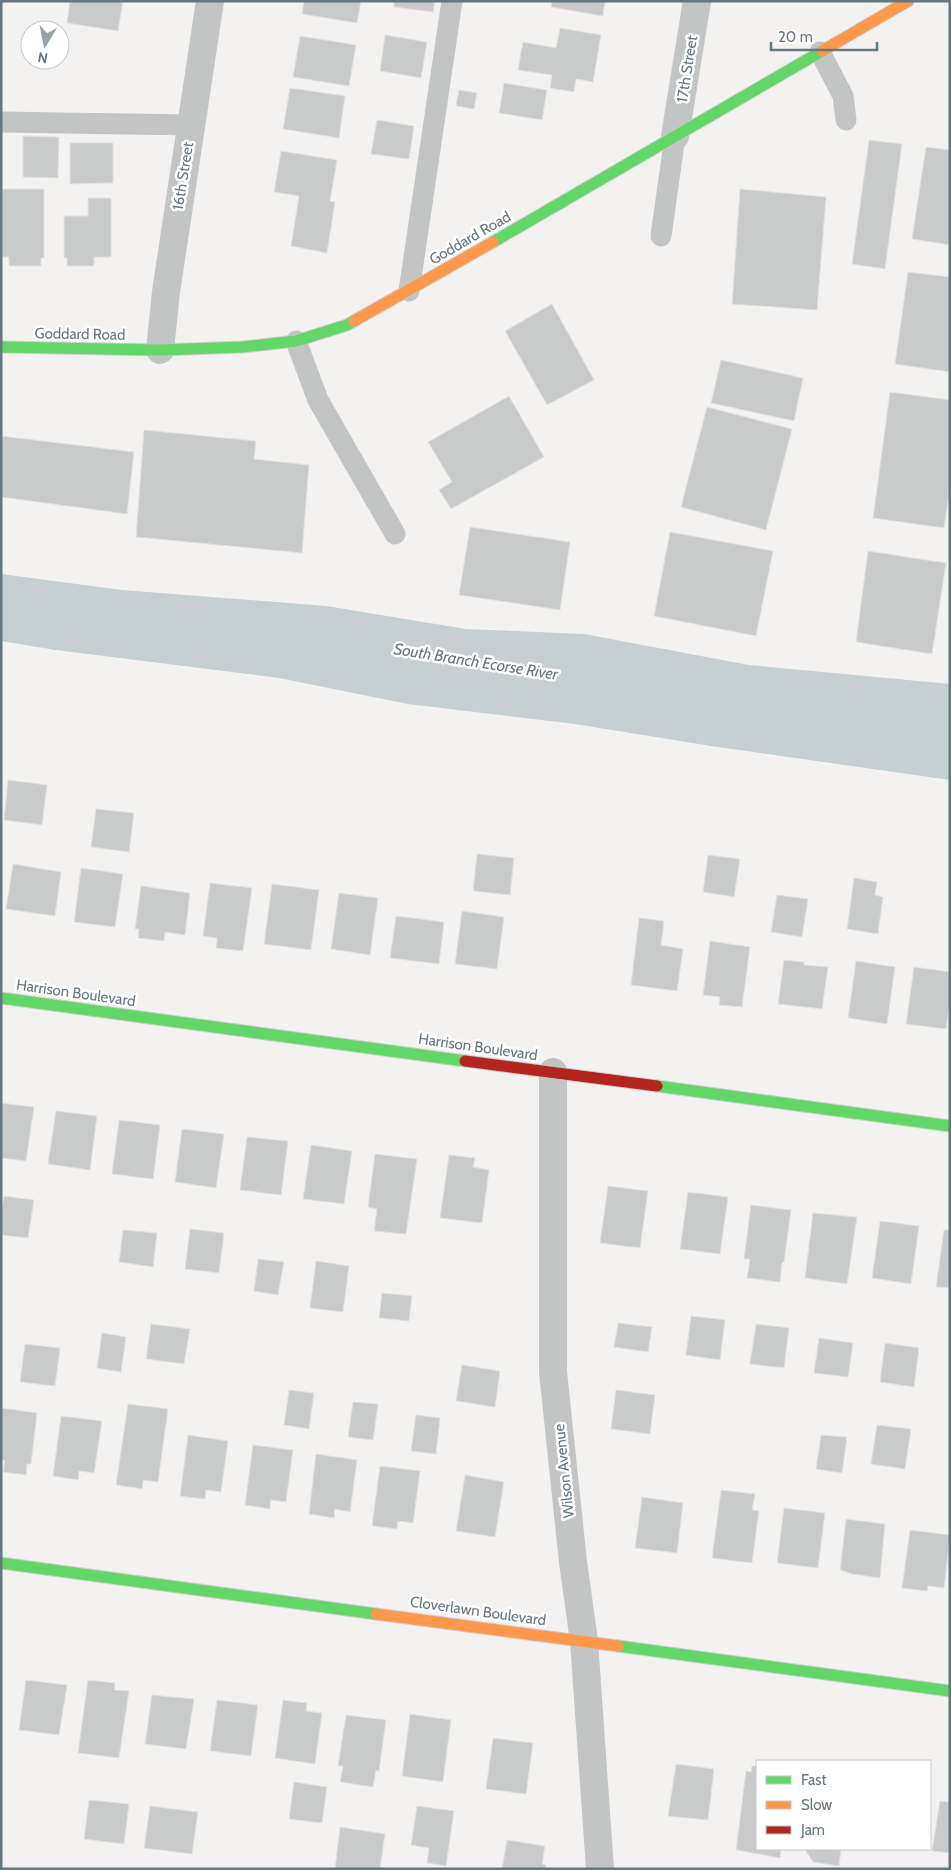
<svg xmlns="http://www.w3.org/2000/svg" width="951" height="1870" font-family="Cabin,sans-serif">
	<rect width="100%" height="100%" fill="#f3f2f1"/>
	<polygon fill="#c6cfd1" points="1,574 122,590 326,606 466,629 584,634 749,665 950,684 950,780 711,746 575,724 408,704 279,678 56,650 1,641"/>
	<g fill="#c9caca" stroke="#e2e2e1">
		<polygon points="70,1 123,1 118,31 67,23"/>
		<polygon points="304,1 361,1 357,23 302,14"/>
		<polygon points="394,1 435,1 433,12 394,7"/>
		<polygon points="552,1 605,1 603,16 551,7"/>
		<polygon points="560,28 601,35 593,82 576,79 574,92 550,88 552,75 518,70 523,42 556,48"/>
		<polygon points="385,35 427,42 421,78 380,71"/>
		<polygon points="300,36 356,45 349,86 293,77"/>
		<polygon points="504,83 547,90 542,120 499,113"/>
		<polygon points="290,88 345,96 339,138 283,129"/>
		<polygon points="459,90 477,93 474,109 456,106"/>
		<polygon points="377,120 414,126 409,159 371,154"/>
		<polygon points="23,136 59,137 58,178 23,177"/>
		<polygon points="869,140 902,144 885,269 852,264"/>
		<polygon points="70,143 113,143 113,183 70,184"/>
		<polygon points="926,147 950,150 950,245 912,239"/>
		<polygon points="281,151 337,160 330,201 335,202 327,253 291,246 299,196 274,192"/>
		<polygon points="2,189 44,189 44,258 41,258 41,266 9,266 9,257 2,257"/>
		<polygon points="740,189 826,197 817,310 732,304"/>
		<polygon points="88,198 111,198 111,257 94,257 94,266 67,266 67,258 64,258 64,216 88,216"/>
		<polygon points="908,272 950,277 950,372 895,364"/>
		<polygon points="552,304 594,380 547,405 505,331"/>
		<polygon points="721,360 803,378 794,421 711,403"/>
		<polygon points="890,392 950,400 950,487 944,528 873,518"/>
		<polygon points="509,396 544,457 451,509 439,490 452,482 428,442"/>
		<polygon points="707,407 792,429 766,530 681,507"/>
		<polygon points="144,430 256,441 254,459 309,465 302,553 136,537"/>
		<polygon points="1,436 134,452 127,514 1,497"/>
		<polygon points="470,527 570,542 560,610 459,595"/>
		<polygon points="670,532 773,551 756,636 654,616"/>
		<polygon points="868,551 946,563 932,654 856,642"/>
		<polygon points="8,780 47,785 42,825 4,820"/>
		<polygon points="96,809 134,813 129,852 91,847"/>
		<polygon points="477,854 514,858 510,895 473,891"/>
		<polygon points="708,855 740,859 734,897 703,892"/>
		<polygon points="13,864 61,872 55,916 6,909"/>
		<polygon points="81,868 123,874 115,927 74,922"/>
		<polygon points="854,878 877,882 875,895 883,897 878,934 847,929"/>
		<polygon points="210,883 252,888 243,951 216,948 217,938 203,936"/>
		<polygon points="272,884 319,890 311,950 264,944"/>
		<polygon points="141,886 190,893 185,935 165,932 164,941 138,938 139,929 135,929"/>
		<polygon points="339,893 378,898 370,955 331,949"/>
		<polygon points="777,895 808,899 802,937 771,932"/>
		<polygon points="462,911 504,917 497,969 455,964"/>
		<polygon points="396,916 444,922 439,964 390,958"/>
		<polygon points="639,918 664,921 661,945 683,949 677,991 631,985"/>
		<polygon points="710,941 750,947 742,1007 719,1005 720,997 703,995"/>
		<polygon points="784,960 804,962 804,965 828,967 822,1009 778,1004"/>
		<polygon points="856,961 895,967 887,1024 848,1018"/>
		<polygon points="914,967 950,972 950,999 946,1029 906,1024"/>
		<polygon points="1,1103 34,1107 26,1161 1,1158"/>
		<polygon points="56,1111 97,1116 90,1170 48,1164"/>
		<polygon points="119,1120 160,1125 153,1179 112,1174"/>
		<polygon points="182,1129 224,1134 216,1188 175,1182"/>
		<polygon points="247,1137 288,1141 281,1195 240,1190"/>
		<polygon points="311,1145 352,1151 344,1204 303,1199"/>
		<polygon points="375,1154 417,1159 406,1234 374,1231 377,1209 368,1207"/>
		<polygon points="449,1155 475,1158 473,1167 489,1170 482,1223 440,1218"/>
		<polygon points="608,1186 648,1191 640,1248 600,1243"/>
		<polygon points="688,1192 728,1197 720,1254 680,1249"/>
		<polygon points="4,1196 34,1200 28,1238 1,1235 1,1214"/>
		<polygon points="751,1205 791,1210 784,1262 782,1263 780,1282 747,1278 750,1259 744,1259"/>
		<polygon points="813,1213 857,1217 847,1284 805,1278"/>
		<polygon points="880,1221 919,1226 911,1284 872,1278"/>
		<polygon points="190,1229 224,1233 219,1273 185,1269"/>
		<polygon points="123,1230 157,1233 153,1267 119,1262"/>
		<polygon points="944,1230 950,1230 950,1288 936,1287"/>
		<polygon points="258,1259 284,1262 278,1295 254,1291"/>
		<polygon points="316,1261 349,1266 343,1312 310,1308"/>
		<polygon points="382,1293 412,1296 409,1321 379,1318"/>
		<polygon points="691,1316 725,1320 720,1360 686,1355"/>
		<polygon points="618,1323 652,1327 648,1352 614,1347"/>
		<polygon points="151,1324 190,1329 184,1364 146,1359"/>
		<polygon points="756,1324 789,1328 784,1368 750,1364"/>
		<polygon points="102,1333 126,1337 121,1372 97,1368"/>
		<polygon points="819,1338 853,1343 848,1377 814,1373"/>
		<polygon points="885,1343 919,1348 914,1387 880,1382"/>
		<polygon points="25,1344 60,1348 55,1386 20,1382"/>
		<polygon points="462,1365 500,1371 495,1407 456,1401"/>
		<polygon points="289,1390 314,1393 309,1429 284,1425"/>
		<polygon points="616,1390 655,1395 650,1434 611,1429"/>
		<polygon points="353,1402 378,1404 373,1440 348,1437"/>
		<polygon points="128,1404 168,1409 158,1482 143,1480 142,1489 116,1485"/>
		<polygon points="1,1408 37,1413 31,1464 27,1464 26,1475 3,1472 5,1460 1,1460"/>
		<polygon points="416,1415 440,1418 436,1454 411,1451"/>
		<polygon points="61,1416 102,1421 94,1473 79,1471 78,1480 53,1476"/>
		<polygon points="877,1425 911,1429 905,1469 871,1464"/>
		<polygon points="188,1435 228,1441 221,1492 206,1490 205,1499 180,1496"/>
		<polygon points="821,1435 847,1437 842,1473 816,1469"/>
		<polygon points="253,1445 293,1450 286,1502 271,1500 270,1509 245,1505"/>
		<polygon points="316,1454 357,1460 350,1512 335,1509 334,1518 309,1514"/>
		<polygon points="380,1466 420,1471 413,1523 398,1521 397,1529 372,1526"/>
		<polygon points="465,1475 504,1482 495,1537 456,1531"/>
		<polygon points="721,1490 755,1494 752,1510 759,1511 752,1563 712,1558"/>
		<polygon points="642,1497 683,1503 677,1553 635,1548"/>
		<polygon points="784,1508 825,1513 818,1568 777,1563"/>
		<polygon points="846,1519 885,1524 880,1578 852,1574 840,1570"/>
		<polygon points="910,1530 950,1535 944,1588 928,1586 927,1591 902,1588"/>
		<polygon points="26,1680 67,1685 59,1735 19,1730"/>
		<polygon points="88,1680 115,1683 114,1690 129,1691 119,1758 78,1753"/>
		<polygon points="152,1695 194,1699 186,1749 145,1744"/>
		<polygon points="217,1700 258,1705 251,1756 210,1751"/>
		<polygon points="283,1700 307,1703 306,1711 322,1713 315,1764 275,1758"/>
		<polygon points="410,1714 451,1720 443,1782 402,1776"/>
		<polygon points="346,1715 386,1720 379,1771 376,1770 373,1787 340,1782 343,1766 338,1766"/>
		<polygon points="493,1738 533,1743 526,1794 486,1789"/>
		<polygon points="676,1764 714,1769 708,1820 668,1816"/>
		<polygon points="752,1766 757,1766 757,1849 781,1849 780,1858 736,1850 746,1771 751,1772"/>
		<polygon points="294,1782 327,1787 322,1823 289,1819"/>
		<polygon points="89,1800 129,1804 124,1844 84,1839"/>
		<polygon points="940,1801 950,1802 950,1853 932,1851"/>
		<polygon points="150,1806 198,1812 192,1854 144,1848"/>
		<polygon points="417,1806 454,1811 446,1866 427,1863 429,1848 411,1845"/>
		<polygon points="340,1827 385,1834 380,1869 335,1869"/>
		<polygon points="507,1840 545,1846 542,1864 546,1865 545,1869 502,1869"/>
		<polygon points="806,1849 841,1849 839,1866 813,1862 806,1851"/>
	</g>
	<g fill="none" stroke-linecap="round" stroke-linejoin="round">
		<defs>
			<g id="fast">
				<polyline points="493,242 822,51"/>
				<polyline points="1,347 160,350 242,347 296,341 347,325 354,321"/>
				<polyline points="1,998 465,1061"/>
				<polyline points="657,1086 950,1126"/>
				<polyline points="1,1563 376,1614"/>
				<polyline points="618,1646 950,1691"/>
			</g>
			<g id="slow">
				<polyline points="822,51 908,1"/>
				<polyline points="354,321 493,242"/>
				<polyline points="376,1614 618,1646"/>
			</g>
			<polyline id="jam" points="465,1061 657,1086"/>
		</defs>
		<use href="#fast" stroke="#cecfcf" stroke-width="13"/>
		<use href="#slow" stroke="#cecfcf" stroke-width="13"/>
		<use href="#jam" stroke="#cecfcf" stroke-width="13"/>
		<g stroke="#c3c5c5" stroke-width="21">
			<polyline points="820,52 843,96 846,120"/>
			<polyline points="1,122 191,125"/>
			<polyline points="661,236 675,136"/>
			<polyline points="409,291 452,1"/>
			<polyline points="296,341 318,400 395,534"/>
		</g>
		<g stroke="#c3c5c5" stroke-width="28">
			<polyline points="675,136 697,1"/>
			<polyline points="160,350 166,292 210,1"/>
			<polyline points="553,1072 553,1372 573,1562 584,1641 600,1869"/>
		</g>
		<use href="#fast" stroke="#63d668" stroke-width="11"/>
		<use href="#slow" stroke="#ff974d" stroke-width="11"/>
		<use href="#jam" stroke="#b3261e" stroke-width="11"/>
	</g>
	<g text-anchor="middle" stroke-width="5" stroke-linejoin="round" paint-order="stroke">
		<g font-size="15" fill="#65777f" stroke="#fff">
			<text transform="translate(687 69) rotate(-81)" y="5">17th Street</text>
			<text transform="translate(183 176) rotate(-81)" y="5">16th Street</text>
			<text transform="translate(470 238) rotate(-30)" y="5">Goddard Road</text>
			<text transform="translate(80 334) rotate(1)" y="5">Goddard Road</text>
			<text transform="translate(76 993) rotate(8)" y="5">Harrison Boulevard</text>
			<text transform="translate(478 1047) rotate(8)" y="5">Harrison Boulevard</text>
			<text transform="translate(564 1471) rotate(-96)" y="5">Wilson Avenue</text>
			<text transform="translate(478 1611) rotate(8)" y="5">Cloverlawn Boulevard</text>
		</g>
		<g font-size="16" font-style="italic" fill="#61787c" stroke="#fff">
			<text transform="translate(476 661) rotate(9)" y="6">South Branch Ecorse River</text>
		</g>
	</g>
	<rect width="951" height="1870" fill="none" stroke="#65777f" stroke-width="5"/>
	<rect x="756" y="1760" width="175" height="90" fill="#ffffff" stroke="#c1c9cc"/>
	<rect x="766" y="1776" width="25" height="8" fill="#63d668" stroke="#c1c9cc"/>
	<text x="801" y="1785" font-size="15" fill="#65777f">Fast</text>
	<rect x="766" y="1801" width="25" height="8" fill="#ff974d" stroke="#c1c9cc"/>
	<text x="801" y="1810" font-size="15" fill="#65777f">Slow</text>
	<rect x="766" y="1826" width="25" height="8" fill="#b3261e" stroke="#c1c9cc"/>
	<text x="801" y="1835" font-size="15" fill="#65777f">Jam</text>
	<g transform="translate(45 45) rotate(190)"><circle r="24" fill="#ffffff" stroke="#c1c9cc"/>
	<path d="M0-4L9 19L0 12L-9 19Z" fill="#97a2a7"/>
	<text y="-8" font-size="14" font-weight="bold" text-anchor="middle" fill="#65777f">N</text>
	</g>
	<path d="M771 42v8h106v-8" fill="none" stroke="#65777f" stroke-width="2.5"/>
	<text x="778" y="42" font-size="15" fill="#65777f" stroke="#ffffff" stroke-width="4" paint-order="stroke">20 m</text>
</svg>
